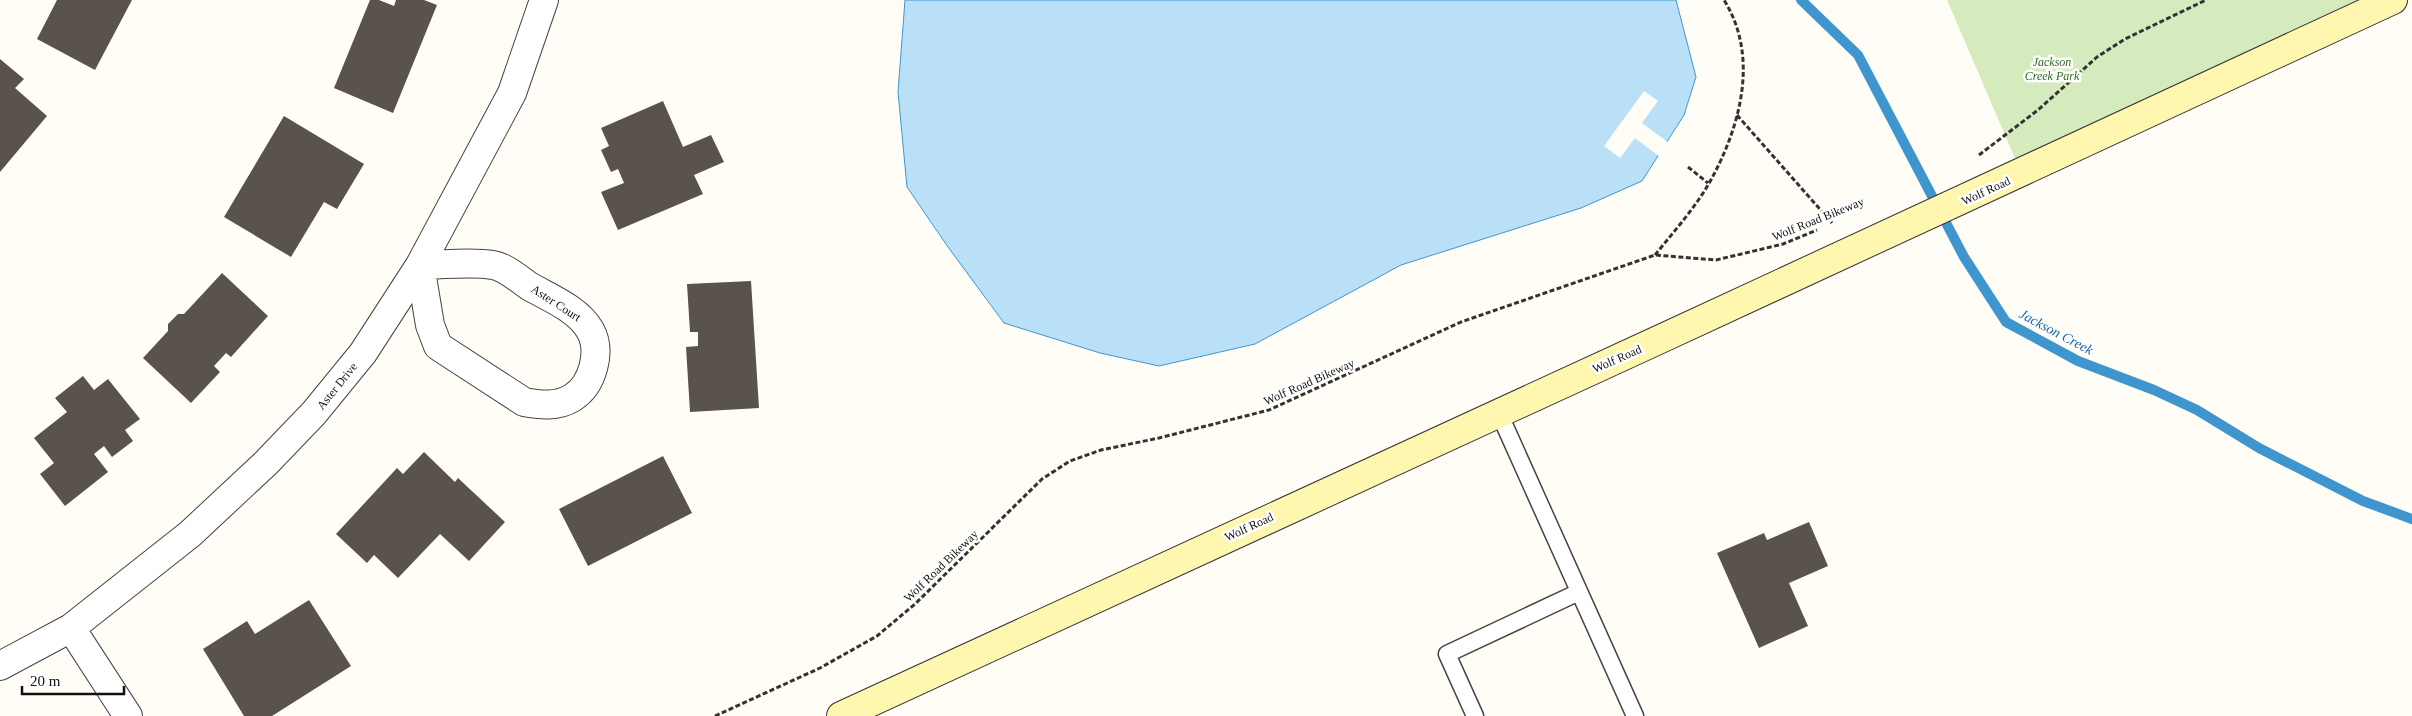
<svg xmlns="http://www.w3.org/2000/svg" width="2412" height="716" font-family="Georgia,serif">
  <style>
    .green { fill: #d5ebbd }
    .water { fill: #b9e0f7; stroke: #3f96cf }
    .pier { fill: #fffdf5 }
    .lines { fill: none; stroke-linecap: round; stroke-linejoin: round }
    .stream { stroke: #3f96cf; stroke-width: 10 }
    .building { fill: #5a524d }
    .service-casing { stroke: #444; stroke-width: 19 }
    .minor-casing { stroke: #444; stroke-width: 30 }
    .secondary-casing { stroke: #333; stroke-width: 30 }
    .path { stroke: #333; stroke-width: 3; stroke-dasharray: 5 2.5; stroke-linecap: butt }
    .service { stroke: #fff; stroke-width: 16 }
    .minor { stroke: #fff; stroke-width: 28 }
    .secondary { stroke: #fff6b0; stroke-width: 28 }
    .labels { text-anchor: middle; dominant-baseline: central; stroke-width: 5; stroke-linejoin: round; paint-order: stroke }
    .park-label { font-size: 12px; font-style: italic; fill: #2f6b1f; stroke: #fff }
    .street-label { font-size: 12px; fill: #111; stroke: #fff }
    .water-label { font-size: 14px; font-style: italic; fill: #1768a6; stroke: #fff }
  </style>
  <rect width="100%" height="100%" fill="#fffdf5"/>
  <path class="green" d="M1947,0H2358L2017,163Z"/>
  <path class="water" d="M905,0H1676L1696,77L1684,115L1642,181L1581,208L1401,265L1255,344L1159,366L1100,353L1004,323L948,247L907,187L898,92Z"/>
  <path class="pier" d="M1644,91L1658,101L1642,123L1669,143L1660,157L1635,138L1620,158L1604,146Z"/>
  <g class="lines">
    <path class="stream" d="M1801,0L1858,55L1964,257L2006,322L2078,361L2154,390L2197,410L2259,448L2363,501L2412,519"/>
  </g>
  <path class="building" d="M57,0H132L95,70L37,39Z
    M370,0H379L394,6L396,0H424L437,5L393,113L334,88Z
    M0,59L24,79L15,88L47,116L0,172Z
    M663,101L683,147L711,135L724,162L694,175L703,194L618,230L601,192L624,183L618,169L611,172L601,150L609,146L601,128Z
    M284,116L364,164L337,209L324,202L291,257L224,217Z
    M222,273L268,316L231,357L226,353L214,366L220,372L191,403L143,358L168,331V324L178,314H184Z
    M751,281L759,408L690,412L686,347L698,346V332H690L687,284Z
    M83,376L94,390L108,379L140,419L125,430L133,441L112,457L104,446L94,454L108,472L65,506L40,474L54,463L34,438L67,412L55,398Z
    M424,452L455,482L458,478L505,522L469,561L440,534L398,578L374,555L367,563L336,534L397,468L403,474Z
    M663,456L692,513L588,566L559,509Z
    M1809,522L1828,566L1789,583L1808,626L1759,648L1717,553L1764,533L1767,540Z
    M309,600L351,666L272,716H244L203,649L247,621L255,634Z"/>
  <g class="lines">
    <g class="service-casing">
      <path id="service" d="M1499,413L1635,716
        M1475,716L1447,654L1579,592"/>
    </g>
    <g class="minor-casing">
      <path id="minor" d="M420,265C444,265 470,261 493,265C505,267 519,279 529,286C550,298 578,309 590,330C602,351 593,385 572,398C557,407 540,405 524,402L438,346L430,325Z
        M71,628L128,716
        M0,666L71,628L190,534L266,463L314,413L363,353L420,265L512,93L544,0"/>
    </g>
    <g class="secondary-casing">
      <path id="secondary" d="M841,716C1358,476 1877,242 2393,0"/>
    </g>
    <path class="path" d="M1737,115L1832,223
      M1979,155L2038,110L2097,57L2125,39L2206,0
      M1688,167L1708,183
      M1655,255C1675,230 1697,206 1712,178C1741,124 1759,56 1724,0
      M715,716L820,668L877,636L915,604L1042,479L1070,461L1101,450L1159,438L1269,410L1461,322L1655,255L1716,260L1783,244L1817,230"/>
    <use href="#service" class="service"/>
    <use href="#minor" class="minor"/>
    <use href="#secondary" class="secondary"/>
  </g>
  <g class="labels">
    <g class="park-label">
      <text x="2052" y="62">Jackson<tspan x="2052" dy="14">Creek Park</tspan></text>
    </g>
    <g class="street-label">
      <text transform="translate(1986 191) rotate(-25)">Wolf Road</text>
      <text transform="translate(1818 219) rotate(-22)">Wolf Road Bikeway</text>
      <text transform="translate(556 303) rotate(33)">Aster Court</text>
      <text transform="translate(1617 359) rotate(-24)">Wolf Road</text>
      <text transform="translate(1309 382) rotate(-24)">Wolf Road Bikeway</text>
      <text transform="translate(337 386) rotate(-51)">Aster Drive</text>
      <text transform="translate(1249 527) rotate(-25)">Wolf Road</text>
      <text transform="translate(941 566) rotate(-44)">Wolf Road Bikeway</text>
    </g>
    <g class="water-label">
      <text transform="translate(2056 332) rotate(28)">Jackson Creek</text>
    </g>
  </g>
  <path d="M22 686v8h102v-8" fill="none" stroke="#111111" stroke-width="2.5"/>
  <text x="30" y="686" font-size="15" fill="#111111" stroke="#ffffff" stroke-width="4" paint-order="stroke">20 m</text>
</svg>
